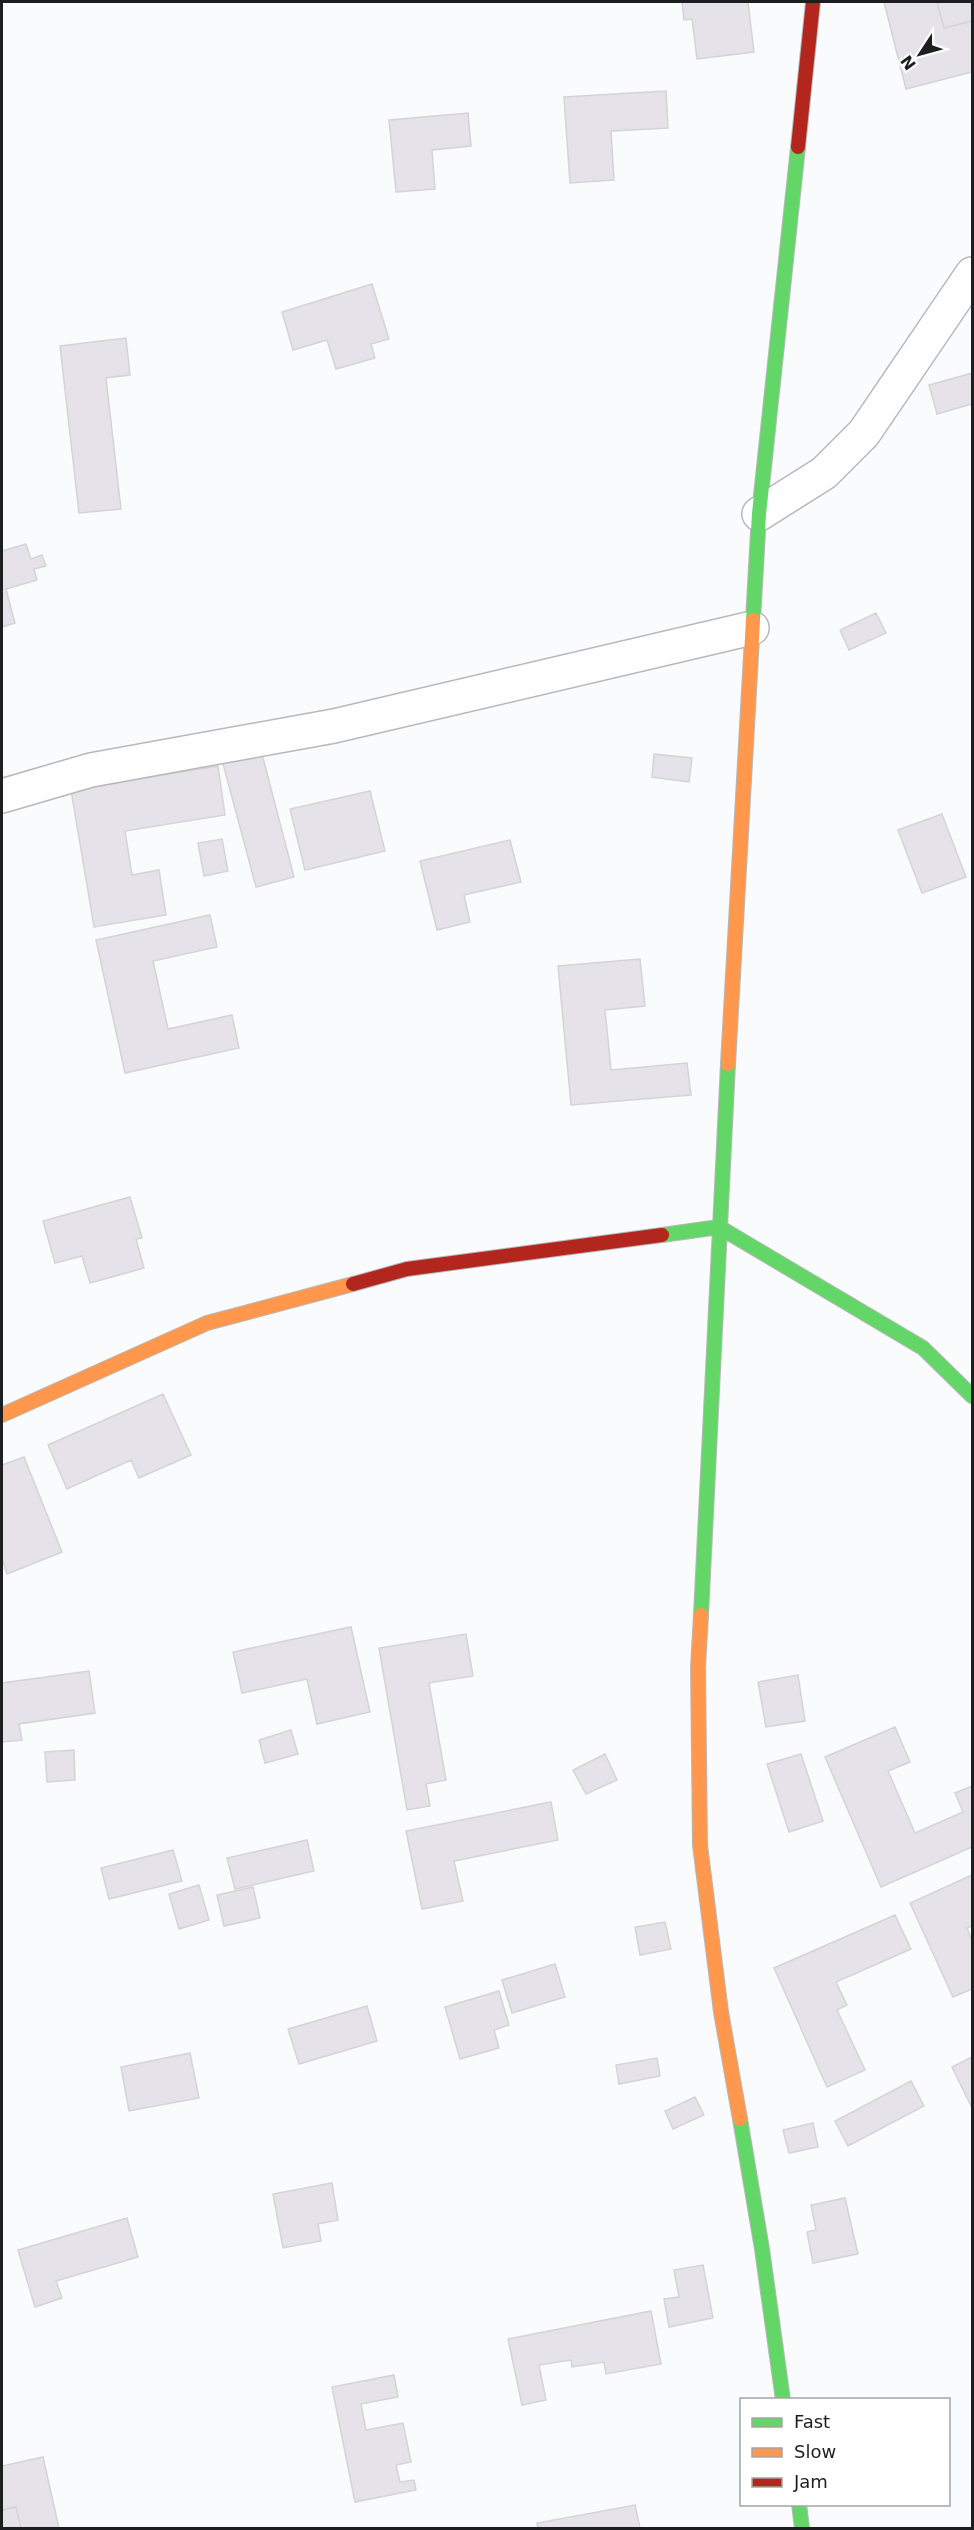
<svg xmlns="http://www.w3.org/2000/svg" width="974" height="2530" font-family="'DejaVu Sans',sans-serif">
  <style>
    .building { fill: #e5e2e9; stroke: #d4d4d6; stroke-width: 1.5 }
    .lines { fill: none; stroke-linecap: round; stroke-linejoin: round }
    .street-casing { stroke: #b7b8ba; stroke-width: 36 }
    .fast-casing { stroke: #b7b8ba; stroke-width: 16 }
    .slow-casing { stroke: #b7b8ba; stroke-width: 16 }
    .jam-casing { stroke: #b7b8ba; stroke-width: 16 }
    .street { stroke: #fefeff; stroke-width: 33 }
    .fast { stroke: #63d668; stroke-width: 14 }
    .slow { stroke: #ff974d; stroke-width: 14 }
    .jam { stroke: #b3261e; stroke-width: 14 }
  </style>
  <rect width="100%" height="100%" fill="#f9fbfd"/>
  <path class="building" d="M682,2H748L754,52L697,59L692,19L684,20Z
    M884,2H937L944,28L972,21V72L906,89Z
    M937,2H972V21L944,28Z
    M666,91L668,128L611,131L614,180L570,183L564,97Z
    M468,113L471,146L432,150L435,189L396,192L389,120Z
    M372,284L389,339L371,344L375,358L336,369L327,340L293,350L282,312Z
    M126,338L130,375L106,378L121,509L79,513L60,346Z
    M972,373V404L937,414L929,385Z
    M26,544L31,559L42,555L46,566L34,569L37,580L6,589L15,623L2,627V551Z
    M876,613L886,633L849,650L840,630Z
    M261,750L294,877L256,887L222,760Z
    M654,754L692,758L689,782L652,777Z
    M218,766L225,815L125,831L132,875L159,870L166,915L94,927L71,790Z
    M370,791L385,851L305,870L290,809Z
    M942,814L966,877L922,893L898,830Z
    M222,839L228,871L204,876L198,843Z
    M510,840L521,882L464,895L470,922L437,930L420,861Z
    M210,915L217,947L153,961L168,1029L232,1015L239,1048L125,1073L96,940Z
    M640,959L645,1006L605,1010L611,1070L687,1063L691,1095L571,1105L558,966Z
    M130,1197L142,1238L136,1239L144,1268L90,1283L82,1256L55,1263L43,1221Z
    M163,1394L191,1455L139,1478L131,1460L67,1489L48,1445Z
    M24,1457L62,1552L7,1574L2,1559V1465Z
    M351,1627L370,1712L317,1724L307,1679L242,1693L233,1652Z
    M466,1634L473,1676L429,1683L446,1780L426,1784L430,1806L407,1810L379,1648Z
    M89,1671L95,1713L19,1724L22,1740L2,1742V1683Z
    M798,1675L805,1721L766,1727L758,1682Z
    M895,1727L910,1762L888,1771L915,1833L963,1812L955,1793L972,1786V1847L881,1887L825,1757Z
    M291,1730L298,1754L265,1763L259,1740Z
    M74,1750L75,1780L47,1782L45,1752Z
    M605,1754L617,1780L586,1794L573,1770Z
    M801,1754L823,1821L789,1832L767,1764Z
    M551,1802L558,1840L454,1861L463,1901L422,1909L406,1831Z
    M307,1840L314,1871L235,1889L227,1858Z
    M173,1850L182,1881L109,1899L101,1868Z
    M972,1875V1926L967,1928L972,1941V1989L953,1997L910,1903Z
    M199,1885L209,1920L179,1929L169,1894Z
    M253,1887L260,1918L224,1926L217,1895Z
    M895,1915L911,1949L836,1982L847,2005L837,2010L865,2070L827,2087L774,1968Z
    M665,1922L671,1949L640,1955L635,1927Z
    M555,1964L565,1997L512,2013L502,1980Z
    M499,1991L509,2025L494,2030L499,2048L460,2059L445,2007Z
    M367,2006L377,2041L299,2064L288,2029Z
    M190,2053L199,2098L129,2111L121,2067Z
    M972,2057V2108L952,2067Z
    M657,2058L660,2076L619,2084L616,2065Z
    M911,2081L924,2106L848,2146L835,2121Z
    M695,2097L704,2115L673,2129L665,2111Z
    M813,2123L818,2147L789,2153L783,2130Z
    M332,2183L338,2220L318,2224L321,2241L283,2248L273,2194Z
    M845,2198L858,2254L813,2263L807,2232L816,2230L811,2205Z
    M127,2218L138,2257L56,2281L62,2298L35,2307L18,2250Z
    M703,2265L713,2318L669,2327L664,2299L679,2297L674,2270Z
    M651,2311L661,2364L606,2374L604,2362L572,2367L571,2360L539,2365L546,2400L522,2405L508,2339Z
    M394,2375L398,2397L361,2404L366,2430L403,2423L411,2462L396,2465L400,2482L414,2480L416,2490L355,2502L332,2387Z
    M43,2457L59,2528H21L16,2507L2,2510V2466Z
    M635,2505L640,2528H538L537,2523Z
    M16,2507L21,2528H2V2510Z"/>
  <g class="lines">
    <g class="street-casing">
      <path id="street" d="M759,514L824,473L864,433L972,274
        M2,796L91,770L334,726L752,628"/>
    </g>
    <g class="fast-casing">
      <path id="fast" d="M753,620L759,514L798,147
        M662,1235L719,1227L923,1348L972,1396
        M701,1615L728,1064
        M740,2119L762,2249L783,2400
        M799,2504L802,2528"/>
    </g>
    <g class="slow-casing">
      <path id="slow" d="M728,1064L753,620
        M2,1415L207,1323L353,1284
        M701,1615L698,1667L700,1845L721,2012L740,2119"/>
    </g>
    <g class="jam-casing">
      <path id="jam" d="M798,147L813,2
        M353,1284L407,1269L662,1235"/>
    </g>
    <use href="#street" class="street"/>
    <use href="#fast" class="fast"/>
    <use href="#slow" class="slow"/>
    <use href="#jam" class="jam"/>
  </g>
  <rect width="974" height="2530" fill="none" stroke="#1c1e20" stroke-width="6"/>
  <rect x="740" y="2398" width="210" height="108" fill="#ffffff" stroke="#a4a5a6" stroke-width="1.5"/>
  <rect x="752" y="2418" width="30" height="9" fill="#63d668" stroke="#a4a5a6" stroke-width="1.5"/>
  <text x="794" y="2428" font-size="18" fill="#1c1e20">Fast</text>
  <rect x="752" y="2448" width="30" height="9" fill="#ff974d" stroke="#a4a5a6" stroke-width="1.5"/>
  <text x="794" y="2458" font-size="18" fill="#1c1e20">Slow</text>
  <rect x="752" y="2478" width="30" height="9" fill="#b3261e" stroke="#a4a5a6" stroke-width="1.5"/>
  <text x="794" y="2488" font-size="18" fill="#1c1e20">Jam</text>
  <g transform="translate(920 54) rotate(234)" stroke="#ffffff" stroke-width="4.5" paint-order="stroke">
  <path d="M0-4.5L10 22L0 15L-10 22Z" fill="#1c1e20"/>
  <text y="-9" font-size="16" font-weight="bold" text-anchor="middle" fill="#1c1e20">N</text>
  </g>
</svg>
